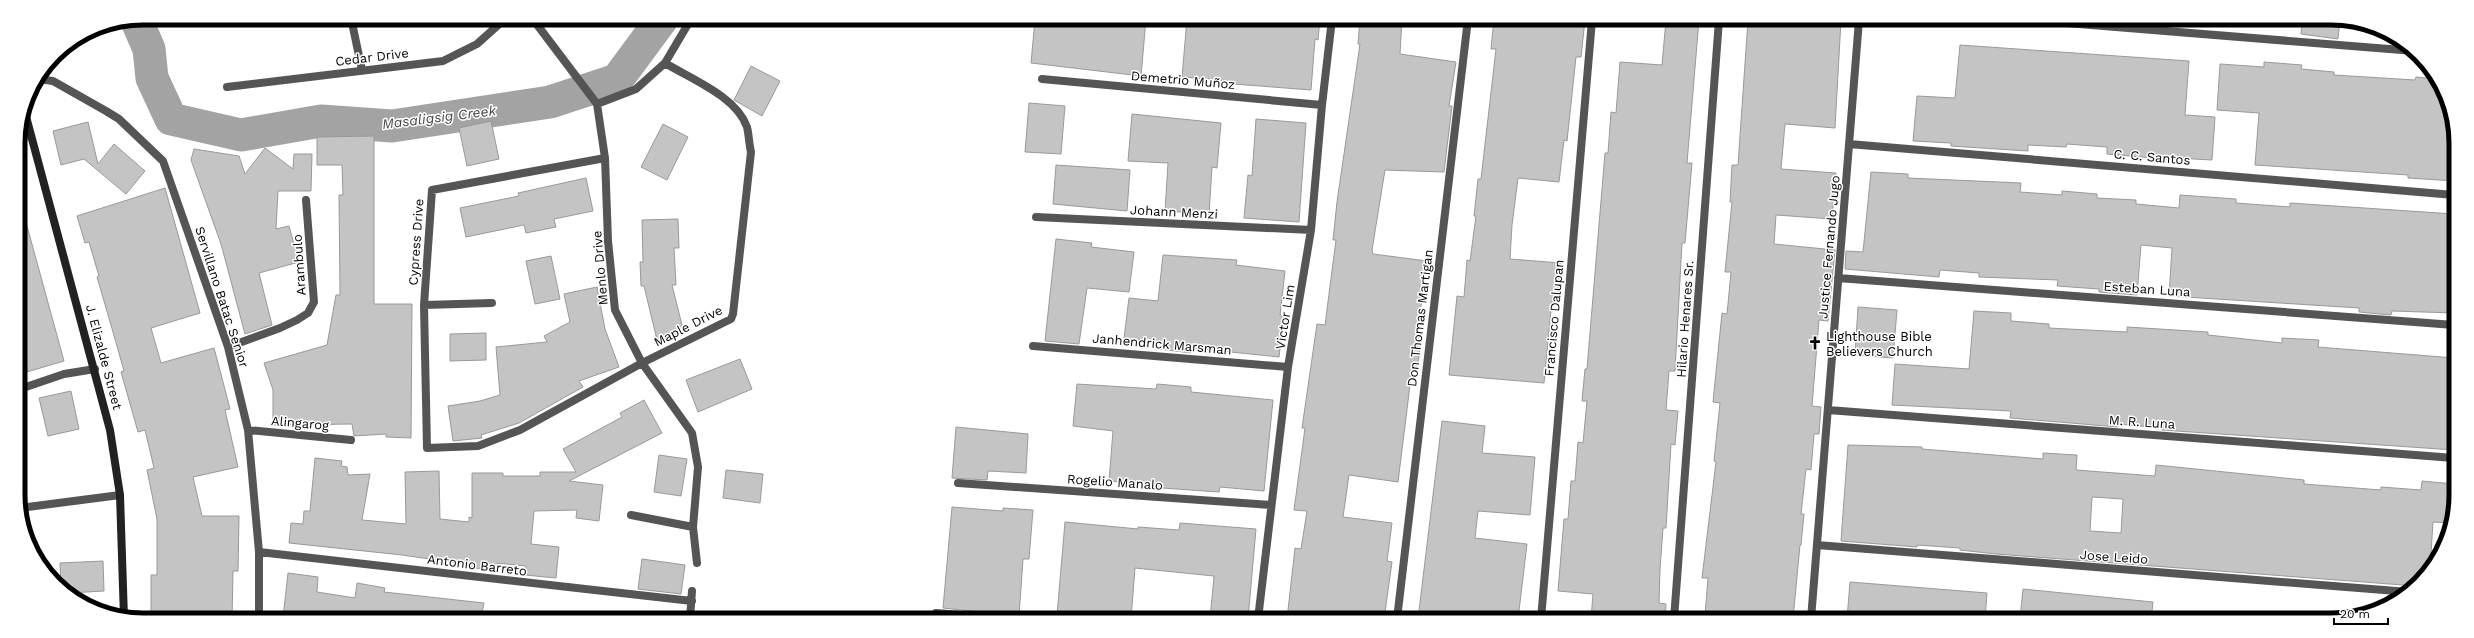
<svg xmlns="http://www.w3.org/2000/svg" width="2474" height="638" font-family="'Work Sans',sans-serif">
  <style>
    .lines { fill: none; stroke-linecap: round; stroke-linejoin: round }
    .river { stroke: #a3a3a3; stroke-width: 33 }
    .building { fill: #c4c4c4; stroke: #999; fill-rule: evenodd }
    .lane { stroke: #555; stroke-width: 8 }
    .street { stroke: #555; stroke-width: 8 }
    .secondary { stroke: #222; stroke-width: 8 }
    .labels { text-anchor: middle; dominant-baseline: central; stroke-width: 3; stroke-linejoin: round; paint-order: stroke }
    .street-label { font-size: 13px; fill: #000; stroke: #fff }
    .poi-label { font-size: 13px; fill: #000; stroke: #fff; text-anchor: start }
    .water-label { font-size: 14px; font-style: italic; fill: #444; stroke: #fff }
    .rim { fill: none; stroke: #000; stroke-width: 5 }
  </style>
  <rect width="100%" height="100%" fill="#fff"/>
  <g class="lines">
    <path class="river" d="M136,19L149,49L152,78L171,119L241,135L321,121L392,126L550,102L617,80L662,19"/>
  </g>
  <path class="building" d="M1073,19H1146L1141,76L1031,63L1035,20L1072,23Z
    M1187,19H1320L1318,40L1315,39L1311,90L1221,83V80L1182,77Z
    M1360,19H1402L1400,54L1456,62L1449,106H1452L1444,172L1385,170L1372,250L1373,254L1427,261L1417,335H1422L1417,369H1412L1398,482L1349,475L1343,517L1392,523L1387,561L1392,562L1384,619H1287L1295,548L1301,549L1307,511L1294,510L1305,428H1302L1317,324L1325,325L1336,240H1333L1337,202L1360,44H1358Z
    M1494,19L1585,20L1581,57H1576L1567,141L1564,140L1559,182L1518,178L1512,225L1510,259L1561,263L1558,302L1552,301L1544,383L1449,375L1457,296L1464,297L1467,260L1470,261L1476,216H1474L1478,179H1481L1496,49H1491Z
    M1666,20H1699L1687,163H1692L1685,243H1682L1675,371H1669L1666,410L1678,411L1675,445L1671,444L1666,528H1663L1660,569L1659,603L1666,604L1665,619H1591L1593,594L1558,591L1564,519H1568L1571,481H1575L1578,442L1583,443L1587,401H1582L1585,369H1587L1605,153H1608L1611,112L1616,113L1620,62L1662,65Z
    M1748,20H1841L1835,128L1785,124L1781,169L1836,173L1832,219L1776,215L1774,244L1835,250L1828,321L1819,320L1812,406L1821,407L1819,434H1814L1811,470L1806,469L1801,514H1804L1801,545H1800L1793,619L1705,615L1708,578H1702L1716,462L1714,461L1720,403L1713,402L1722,313L1727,314L1731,272H1725L1732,202H1730L1732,165H1738Z
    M2302,20H2340L2338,39L2301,34Z
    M1960,45L2189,61L2185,115L2215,117L2212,160L2177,158V160L2107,154V147L2067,144L2066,147L2028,145V151L1951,146V143L1913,141L1917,96L1955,98Z
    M2264,62L2302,65L2301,69L2334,72V75L2415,80L2416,77L2437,79L2443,87L2454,119V181L2408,178V175L2255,165L2259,113L2217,110L2220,64L2264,67Z
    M751,66L780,81L762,116L734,100Z
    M1029,103L1065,106L1061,154L1025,152Z
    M1132,114L1221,123L1217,168L1212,167L1209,214L1165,211L1168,163L1128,161Z
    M1256,119L1306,123L1299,222L1244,218L1248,175L1252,176Z
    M491,121L499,159L467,166L459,128Z
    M88,122L98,164L114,144L145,171L126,194L84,159L61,165L53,131Z
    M663,124L688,137L667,180L641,167Z
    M374,136V304H412L411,438L386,437V434L354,436L352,424L273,425V390L264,363L327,345L336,295H340L339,195H343L342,165H317V137Z
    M265,148L293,169L294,154H312L311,191H278L276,229L289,226L299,262L259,273L272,325L245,334L221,244L191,160L194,149L239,156L245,174Z
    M1056,165L1130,170L1127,211L1053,204Z
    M1871,172L1908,174V178L2021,183L2020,192L2062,195V191L2097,194V198L2136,200V204L2179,208L2180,195L2236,199V203L2290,207V203L2454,214V313L2392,311L2391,315L2359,312V308L2169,296L2172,248L2141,245L2137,295L2099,292V289L2057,286L2058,280L1979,277V273L1940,270L1939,277L1845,269L1846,251L1863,252Z
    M586,178L593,211L554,219L556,227L526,233L524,225L466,237L460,208L519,196L518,193Z
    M165,188L200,313L151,328L161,363L214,348L222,378L230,409L225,410L238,467L193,477L202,516H239L238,571H233L232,618H151V575H157V519L147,470L154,468L145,430L138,432L121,372L124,371L115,339L97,277L99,276L89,242L85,243L77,216Z
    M24,215L64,361L20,374L19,216Z
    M678,219L679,248H674L676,285H672L684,333L657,340L644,286H641L640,262H643L642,220Z
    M1056,239L1092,243L1091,247L1134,252L1129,292L1087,288L1079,344L1045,341Z
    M1163,255L1237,260L1236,265L1285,271L1280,316H1284L1279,357L1192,348L1191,353L1160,349L1161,342L1124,338L1129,298L1158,301Z
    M551,256L560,299L535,304L526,261Z
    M597,287L605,329L619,367L579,381L583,387L519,423L481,435L482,438L453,441L448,406L480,401L500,395L496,347L547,342L544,336L570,322L564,294Z
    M1858,307L1897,310L1893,358L1855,355Z
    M1974,311L2011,313V321L2049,324V328L2127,332V327L2208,332V335L2282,343V338L2319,340L2318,347L2454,358V450L2162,430V428L2118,424V427L2047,421L2010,418L2011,411L1892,405L1895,364L1969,369Z
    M486,333V360L450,361V334Z
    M740,359L752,389L698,412L686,380Z
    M1077,384L1156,389L1157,384L1191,387V392L1273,400L1264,491L1220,487L1219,492L1148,487L1149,484L1109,481L1113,431L1073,426Z
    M71,391L79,429L48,436L39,398Z
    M644,400L662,433L569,481L603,485L599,521L576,518L577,510L534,511L531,544L559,547L556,578L525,575L526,566L497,563L496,570L464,567V564L402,555L289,543L291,523L303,524L304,511H310L315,458L342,461L341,466L347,467L348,475L370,474L362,520L406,524L405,472L439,471L440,519L469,522V517L472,518V473H503V476H540V472H576L563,449L622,417L620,413Z
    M1442,421L1485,426L1482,453L1535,457L1530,515L1478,511L1475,538L1527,544L1518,619H1418Z
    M956,427L1028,434L1026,473L988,471L987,480L952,478Z
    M1848,445L1922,447V449L2043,459V453L2077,455L2076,470L2155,476L2156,465L2304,480V484L2381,490V487L2421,490L2422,481L2454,484V520L2452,523L2433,522L2430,569L2416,586L1996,554L1960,550V548L1917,545V547L1841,541ZM2092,497L2123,499L2121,533L2090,531Z
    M659,455L687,459L681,496L654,492Z
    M726,470L763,474L760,503L723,498Z
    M952,507L1003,511V508L1033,510L1029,559H1023L1019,616L943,608Z
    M1065,522L1138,529V527L1179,530L1180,523L1256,529L1248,619H1210L1214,576L1135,568L1131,619L1057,615Z
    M642,559L685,565L681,594L638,589Z
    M103,561L104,591L68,593L61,588L60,563Z
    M288,573L318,577L317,592L355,598L357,583L385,588L384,592L484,603L481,618H283Z
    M1850,582L1987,593L1985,619H1847Z
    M2023,589L2153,602L2151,620L2020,619Z"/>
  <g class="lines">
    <path class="lane" d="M351,18L362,70
      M20,508L120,495"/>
    <path class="street" d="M532,18L597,104L605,158L608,241L615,310L642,363L692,433L698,467L693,527L697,563
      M2028,20L2414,51
      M38,79L53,81L106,111L119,119L163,161L228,347L248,430L259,552V618
      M1042,79L1322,105
      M227,87L443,61L477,44L506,18
      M597,104L636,89L665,63L691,19
      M1849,144L2454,195
      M605,158L432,190L424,305L427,448L478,446L520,430L642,363L731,319L733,314L751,152C749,144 749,135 747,127C736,96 691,79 665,63
      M1036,217L1311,230
      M1838,278L2454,325
      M424,305L492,303
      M1033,346L1288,367
      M228,347L280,328L297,320L308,313L314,302L306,200
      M20,389L64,374L95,369
      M1828,410L2454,458
      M248,430L351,440
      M958,483L1271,505
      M631,515L693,527
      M1817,545L2409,592
      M259,552L692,601
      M936,613L999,618
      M690,618L692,591
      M1258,619L1288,367L1311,230L1322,105L1332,19
      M1397,619L1468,19
      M1541,619L1592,20
      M1674,619L1719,20
      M1811,619L1859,20"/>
    <path class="secondary" d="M24,109L110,430L120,495L124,618"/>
  </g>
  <defs>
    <g id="church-bare" transform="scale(1.08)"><path d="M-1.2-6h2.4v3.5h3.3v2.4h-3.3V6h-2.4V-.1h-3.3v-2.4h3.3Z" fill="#000" stroke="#fff" stroke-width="2.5" paint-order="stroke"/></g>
  </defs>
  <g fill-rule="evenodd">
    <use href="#church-bare" x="1815" y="343"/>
  </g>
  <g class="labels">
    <g class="street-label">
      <text transform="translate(372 57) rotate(-7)">Cedar Drive</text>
      <text transform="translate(1183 80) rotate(5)">Demetrio Muñoz</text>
      <text transform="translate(2152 157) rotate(5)">C. C. Santos</text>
      <text transform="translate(1174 212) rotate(3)">Johann Menzi</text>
      <text transform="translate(416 242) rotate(-86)">Cypress Drive</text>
      <text transform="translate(1829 247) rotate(-85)">Justice Fernando Jugo</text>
      <text transform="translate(299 265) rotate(-94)">Arambulo</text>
      <text transform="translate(600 268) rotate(-95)">Menlo Drive</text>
      <text transform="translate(2147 289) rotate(4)">Esteban Luna</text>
      <text transform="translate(222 297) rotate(72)">Servillano Batac Senior</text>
      <text transform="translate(1285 317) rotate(-81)">Victor Lim</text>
      <text transform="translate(1420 318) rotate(-83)">Don Thomas Martigan</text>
      <text transform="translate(1554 318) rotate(-85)">Francisco Dalupan</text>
      <text transform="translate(1685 319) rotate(-86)">Hilario Henares Sr.</text>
      <text transform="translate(688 326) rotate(-27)">Maple Drive</text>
      <text transform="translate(1162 344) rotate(5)">Janhendrick Marsman</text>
      <text transform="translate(104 357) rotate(75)">J. Elizalde Street</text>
      <text transform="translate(2142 422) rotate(4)">M. R. Luna</text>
      <text transform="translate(300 423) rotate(5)">Alingarog</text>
      <text transform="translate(1115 482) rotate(4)">Rogelio Manalo</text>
      <text transform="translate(2114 557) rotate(4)">Jose Leido</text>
      <text transform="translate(477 565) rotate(7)">Antonio Barreto</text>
    </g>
    <g class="poi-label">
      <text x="1826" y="336">Lighthouse Bible<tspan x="1826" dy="15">Believers Church</tspan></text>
    </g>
    <g class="water-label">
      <text transform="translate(439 117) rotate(-7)">Masaligsig Creek</text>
    </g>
  </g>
  <path d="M0 0H2474V638H0ZM143 25H2331A118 118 0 0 1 2449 143V495A118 118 0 0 1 2331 613H143A118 118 0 0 1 25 495V143A118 118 0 0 1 143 25Z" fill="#fff" fill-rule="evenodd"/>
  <path class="rim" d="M143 25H2331A118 118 0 0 1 2449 143V495A118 118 0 0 1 2331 613H143A118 118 0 0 1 25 495V143A118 118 0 0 1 143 25Z"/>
  <path d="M2334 618v6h54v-6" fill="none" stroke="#000000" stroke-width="2"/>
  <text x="2340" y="618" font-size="12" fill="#000000" stroke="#ffffff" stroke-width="3" paint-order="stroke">20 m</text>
</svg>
